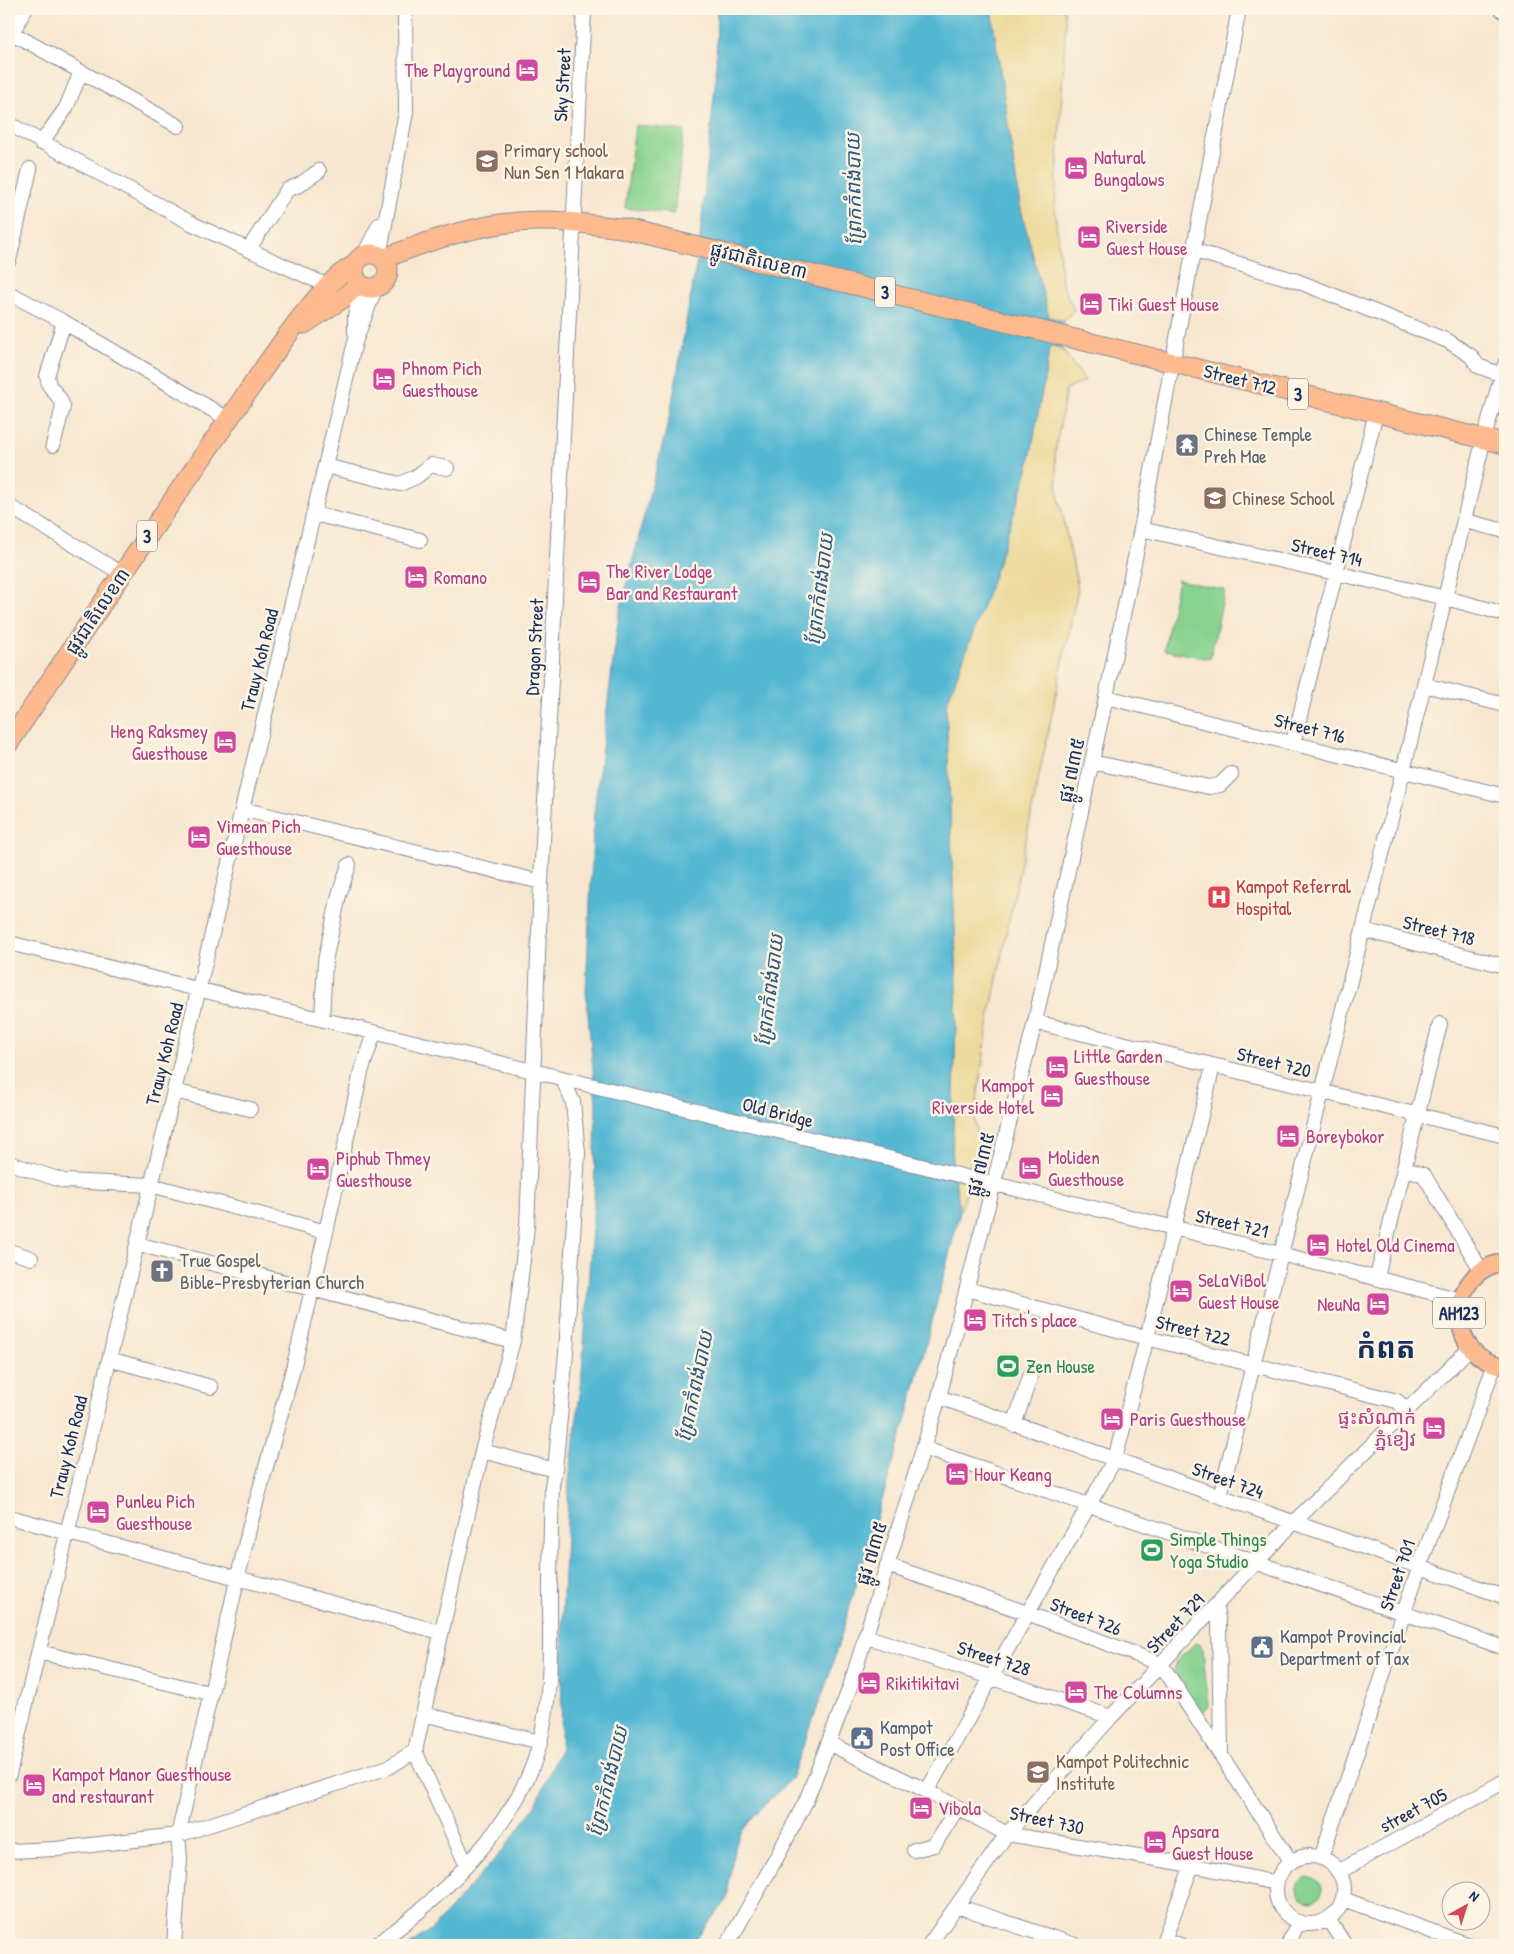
<svg xmlns="http://www.w3.org/2000/svg" width="1514" height="1954" font-family="'Patrick Hand','Noto Sans Khmer',sans-serif">
  <style>
    .green { fill: #87d28f; stroke: #518076 }
    .sand { fill: #eeda9e; stroke: #84847e }
    .water { fill: #55b8d3; stroke: #387498 }
    .lines { fill: none; stroke-linecap: round; stroke-linejoin: round }
    .minor-casing { stroke: #8a8b97; stroke-width: 16 }
    .major-casing { stroke: #8a8b97; stroke-width: 19 }
    .highway-casing { stroke: #8a8b97; stroke-width: 21 }
    .minor { stroke: #fff; stroke-width: 14 }
    .major { stroke: #fcba8e; stroke-width: 16 }
    .highway { stroke: #fcba8e; stroke-width: 19 }
    .labels { text-anchor: middle; dominant-baseline: central; stroke-width: 5; stroke-linejoin: round; paint-order: stroke }
    .shield { fill: #fcf5e5; stroke: #5e6a86; stroke-width: 1 }
    .shield-label { font-size: 18px; font-weight: bold; fill: #1b2f5e }
    .hotel-label { font-size: 19px; fill: #b23c85; stroke: #fcf5e5; text-anchor: start }
    .street-label { font-size: 19px; fill: #1b2f5e; stroke: #fcf5e5 }
    .education-label { font-size: 19px; fill: #785e54; stroke: #fcf5e5; text-anchor: start }
    .worship-label { font-size: 19px; fill: #5b616d; stroke: #fcf5e5; text-anchor: start }
    .health-label { font-size: 19px; fill: #be3a42; stroke: #fcf5e5; text-anchor: start }
    .leisure-label { font-size: 19px; fill: #27864d; stroke: #fcf5e5; text-anchor: start }
    .service-label { font-size: 19px; fill: #4e5e75; stroke: #fcf5e5; text-anchor: start }
    .water-label { font-size: 20px; font-style: italic; fill: #2c5881; stroke: #fcf5e5 }
    .town-label { font-size: 29px; font-weight: bold; fill: #1b2f5e; stroke: #fcf5e5 }
  </style>
  <rect width="100%" height="100%" fill="#fcf5e5"/>
  <filter id="ink" filterUnits="userSpaceOnUse"><feTurbulence type="fractalNoise" baseFrequency=".02" numOctaves="2"/><feDisplacementMap in="SourceGraphic" scale="10" xChannelSelector="R" yChannelSelector="G"/><feConvolveMatrix kernelMatrix="1 2 1 2 8 2 1 2 1" color-interpolation-filters="sRGB"/></filter>
  <filter id="wash" filterUnits="userSpaceOnUse"><feTurbulence type="fractalNoise" baseFrequency=".0096" numOctaves="4" result="noise"/><feDisplacementMap in="SourceGraphic" scale="20" xChannelSelector="R" yChannelSelector="G"/><feGaussianBlur stdDeviation="1.12" result="paint"/><feColorMatrix in="noise" values="0 0 0 0 0 0 0 0 0 0 0 0 0 0 0 0 0 1.4 0 .05"/><feComposite in="paint" operator="in"/></filter>
  <g filter="url(#wash)">
    <rect width="100%" height="100%" fill="#f8e7d0"/>
    <path class="green" d="M635,125L684,131L674,214L625,208Z
      M1178,580L1225,590L1210,659L1164,650Z
      M1195,1643L1199,1644L1203,1649L1208,1706L1203,1712L1196,1708L1174,1672L1177,1660Z
      M1298 1889a12 12 0 1 1 24 0a12 12 0 1 1-24 0Z"/>
    <path class="sand" d="M991,9H1064L1066,23L1055,209L1062,284L1074,310L1064,321L1049,317L1020,206Z
      M1050,346L1062,349L1085,381L1066,389L1055,453L1058,494L1078,588L990,1013L974,1120L980,1152L960,1212L952,1161L957,985L946,705L991,584L1028,470Z"/>
    <path class="water" d="M717,9H991L1020,206L1049,317L1064,321L1062,349L1050,347L1028,470L991,584L946,705L957,985L952,1161L960,1212L908,1414L827,1682L791,1779L753,1817L739,1835L733,1855L727,1899L691,1945H409L432,1929L504,1849L536,1805L561,1747L563,1593L569,1481L581,1386L594,1202L596,1104L586,992L594,812L619,614L670,415L699,248L716,76Z"/>
  </g>
  <g filter="url(#ink)">
    <g class="lines">
      <g class="minor-casing">
        <path id="minor" d="M1501,9L1505,12
          M12,33L178,126
          M9,39L25,9
          M9,124L193,224L328,286
          M41,143L66,108L81,72
          M248,250L287,190L299,185L319,171
          M1192,250L1297,281L1448,341L1471,356L1478,366L1502,375
          M364,255L379,225
          M379,256L406,112L405,9
          M9,260L30,169
          M9,293L64,322L228,419
          M355,332V317L361,285
          M53,445L63,407L60,399L49,385L47,376L64,322
          M325,466L400,484L416,477L431,465L447,468
          M9,506L121,573
          M314,514L420,540
          M1465,521L1505,531
          M1141,529L1446,598L1505,614
          M1424,685L1505,705
          M1106,697L1505,796
          M1293,743L1376,413
          M1092,762L1209,787L1220,785L1231,774
          M242,809L541,882
          M1363,930L1505,966
          M9,943L1281,1254L1461,1300
          M322,1019L325,961L339,895L349,865
          M1035,1022L1505,1136
          M174,1091L250,1109
          M9,1163L64,1181L151,1185L326,1232
          M1404,1168L1424,1175L1481,1270
          M137,1244L513,1341
          M9,1251L31,1258
          M1377,1277L1440,1024
          M967,1289L1147,1338L1397,1401L1408,1411
          M109,1359L211,1387
          M939,1397L1505,1597
          M1014,1425L1031,1374
          M923,1448L1505,1648
          M555,1470L566,1353L578,1153L573,1102L563,1080
          M1220,1496L1403,771L1484,438L1505,364
          M9,1517L440,1632
          M887,1565L1027,1613L1161,1664L1291,1862
          M1216,1608L1219,1624L1221,1752
          M865,1636L1111,1717
          M39,1652L209,1693
          M423,1714L541,1742
          M828,1743L927,1791L1007,1834L1192,1865L1276,1883
          M415,1751L466,1864
          M9,1774L355,342L375,289
          M927,1791L1115,1459L1147,1338L1213,1066
          M914,1850L934,1845L958,1807
          M9,1851L56,1849L178,1835L389,1767L415,1751L482,1451L513,1341L527,1227L541,882L584,9
          M1276 1890a34 34 0 1 1 68 0a34 34 0 1 1-68 0Z
          M1321,1858L1419,1568L1495,1364
          M1338,1872L1505,1781
          M1343,1899L1469,1945
          M957,1906L1075,1945
          M1328,1919L1345,1945
          M1164,1940L1180,1945
          M174,1945L180,1859L178,1835L250,1525L292,1373L326,1232L361,1072L374,1033
          M376,1945C440,1899 521,1822 540,1742C552,1694 550,1644 550,1595C550,1558 551,1522 552,1485L555,1470L482,1451
          M727,1945L778,1855L806,1801L850,1687L939,1397L1035,1022L1106,697L1141,529L1239,9
          M929,1945L1007,1834L1111,1717L1293,1523L1471,1347
          M1162,1945L1192,1865
          M1288,1945L1298,1922"/>
      </g>
      <g class="major-casing">
        <path id="major" d="M1505,1262C1444,1270 1445,1360 1505,1366"/>
      </g>
      <g class="highway-casing">
        <path id="highway" d="M354 271a17 17 0 1 1 34 0a17 17 0 1 1-34 0Z
          M383,259C431,239 492,220 544,221C569,221 595,225 621,228L1505,444
          M304,324L342,299L359,284
          M9,743C88,623 169,505 251,387C271,358 324,278 355,265"/>
      </g>
      <use href="#minor" class="minor"/>
      <use href="#major" class="major"/>
      <use href="#highway" class="highway"/>
    </g>
  </g>
  <defs>
    <g id="hotel-square" transform="scale(1.25)"><rect x="-9" y="-9" width="18" height="18" rx="4" fill="#d1479c" stroke="#fcf5e5"/><path d="M-6-4.5h1.5V1H6V5H4.5V3h-9V5H-6ZM-4 0a1.8 1.8 0 1 1 3.6 0ZM.5 0V-2.5h3Q6-2.5 6 0Z" fill="#fff"/></g>
    <g id="school-square" transform="scale(1.25)"><rect x="-9" y="-9" width="18" height="18" rx="4" fill="#8d6e63" stroke="#fcf5e5"/><path d="M0-5L7-2L0 1L-7-2ZM-4 1L0 2.5L4 1V4Q0 6-4 4Z" fill="#fff"/></g>
    <g id="temple-square" transform="scale(1.25)"><rect x="-9" y="-9" width="18" height="18" rx="4" fill="#6b7280" stroke="#fcf5e5"/><path d="M0-6L5-2H3V0L6.5 2.5H4V6H1.5V3h-3V6H-4V2.5H-6.5L-3 0V-2H-5Z" fill="#fff"/></g>
    <g id="hospital-square" transform="scale(1.25)"><rect x="-9" y="-9" width="18" height="18" rx="4" fill="#e0444e" stroke="#fcf5e5"/><path d="M-5-5h3v3.5h4V-5h3V5h-3V1.5h-4V5h-3Z" fill="#fff"/></g>
    <g id="church-square" transform="scale(1.25)"><rect x="-9" y="-9" width="18" height="18" rx="4" fill="#6b7280" stroke="#fcf5e5"/><path d="M-1.2-6h2.4v3.5h3.3v2.4h-3.3V6h-2.4V-.1h-3.3v-2.4h3.3Z" fill="#fff"/></g>
    <g id="stadium-square" transform="scale(1.25)"><rect x="-9" y="-9" width="18" height="18" rx="4" fill="#2e9e5b" stroke="#fcf5e5"/><path d="M0-5a6.5 5 0 1 0 0 10a6.5 5 0 1 0 0-10ZM-3.5-1.8h7v3.6h-7Z" fill="#fff"/></g>
    <g id="civic-square" transform="scale(1.25)"><rect x="-9" y="-9" width="18" height="18" rx="4" fill="#5c6f8a" stroke="#fcf5e5"/><path d="M-.6-6.5H3V-4.5H.6V-3L4-1V1h2V6H-6V1h2V-1L-.6-3ZM-1.2 2.5V6h2.4V2.5Z" fill="#fff"/></g>
    <g id="university-square" transform="scale(1.25)"><rect x="-9" y="-9" width="18" height="18" rx="4" fill="#8d6e63" stroke="#fcf5e5"/><path d="M0-5L7-2L0 1L-7-2ZM-4 1L0 2.5L4 1V4Q0 6-4 4Z" fill="#fff"/></g>
  </defs>
  <g fill-rule="evenodd">
    <use href="#hotel-square" x="527" y="70"/>
    <use href="#school-square" x="487" y="161"/>
    <use href="#hotel-square" x="1076" y="168"/>
    <use href="#hotel-square" x="1089" y="237"/>
    <use href="#hotel-square" x="1091" y="304"/>
    <use href="#hotel-square" x="384" y="379"/>
    <use href="#temple-square" x="1187" y="445"/>
    <use href="#school-square" x="1215" y="498"/>
    <use href="#hotel-square" x="416" y="577"/>
    <use href="#hotel-square" x="589" y="582"/>
    <use href="#hotel-square" x="225" y="742"/>
    <use href="#hotel-square" x="199" y="837"/>
    <use href="#hospital-square" x="1219" y="897"/>
    <use href="#hotel-square" x="1057" y="1067"/>
    <use href="#hotel-square" x="1052" y="1096"/>
    <use href="#hotel-square" x="1288" y="1136"/>
    <use href="#hotel-square" x="1030" y="1168"/>
    <use href="#hotel-square" x="318" y="1169"/>
    <use href="#hotel-square" x="1318" y="1245"/>
    <use href="#church-square" x="162" y="1271"/>
    <use href="#hotel-square" x="1181" y="1291"/>
    <use href="#hotel-square" x="1378" y="1304"/>
    <use href="#hotel-square" x="975" y="1320"/>
    <use href="#stadium-square" x="1008" y="1366"/>
    <use href="#hotel-square" x="1112" y="1419"/>
    <use href="#hotel-square" x="1434" y="1428"/>
    <use href="#hotel-square" x="957" y="1474"/>
    <use href="#hotel-square" x="98" y="1512"/>
    <use href="#stadium-square" x="1152" y="1550"/>
    <use href="#civic-square" x="1262" y="1647"/>
    <use href="#hotel-square" x="869" y="1683"/>
    <use href="#hotel-square" x="1076" y="1692"/>
    <use href="#civic-square" x="862" y="1738"/>
    <use href="#university-square" x="1038" y="1772"/>
    <use href="#hotel-square" x="34" y="1785"/>
    <use href="#hotel-square" x="921" y="1808"/>
    <use href="#hotel-square" x="1155" y="1842"/>
  </g>
  <g class="labels">
    <g class="shield">
      <rect x="875" y="276.5" width="20" height="31" rx="4"/>
      <rect x="1288" y="378.5" width="20" height="31" rx="4"/>
      <rect x="137" y="520.5" width="20" height="31" rx="4"/>
      <rect x="1433" y="1297.5" width="52" height="31" rx="4"/>
    </g>
    <g class="shield-label">
      <text x="885" y="292">3</text>
      <text x="1298" y="394">3</text>
      <text x="147" y="536">3</text>
      <text x="1459" y="1313">AH123</text>
    </g>
    <g class="hotel-label">
      <text x="510" y="70" text-anchor="end">The Playground</text>
      <text x="1094" y="157">Natural<tspan x="1094" dy="22">Bungalows</tspan></text>
      <text x="1106" y="226">Riverside<tspan x="1106" dy="22">Guest House</tspan></text>
      <text x="1108" y="304">Tiki Guest House</text>
      <text x="402" y="368">Phnom Pich<tspan x="402" dy="22">Guesthouse</tspan></text>
      <text x="606" y="571">The River Lodge<tspan x="606" dy="22">Bar and Restaurant</tspan></text>
      <text x="434" y="577">Romano</text>
      <text x="208" y="731" text-anchor="end">Heng Raksmey<tspan x="208" dy="22">Guesthouse</tspan></text>
      <text x="216" y="826">Vimean Pich<tspan x="216" dy="22">Guesthouse</tspan></text>
      <text x="1074" y="1056">Little Garden<tspan x="1074" dy="22">Guesthouse</tspan></text>
      <text x="1034" y="1085" text-anchor="end">Kampot<tspan x="1034" dy="22">Riverside Hotel</tspan></text>
      <text x="1306" y="1136">Boreybokor</text>
      <text x="1048" y="1157">Moliden<tspan x="1048" dy="22">Guesthouse</tspan></text>
      <text x="336" y="1158">Piphub Thmey<tspan x="336" dy="22">Guesthouse</tspan></text>
      <text x="1336" y="1245">Hotel Old Cinema</text>
      <text x="1198" y="1280">SeLaViBol<tspan x="1198" dy="22">Guest House</tspan></text>
      <text x="1360" y="1304" text-anchor="end">NeuNa</text>
      <text x="992" y="1320">Titch's place</text>
      <text x="1416" y="1417" text-anchor="end">ផ្ទះសំណាក់<tspan x="1416" dy="22">ភ្នំខៀវ</tspan></text>
      <text x="1130" y="1419">Paris Guesthouse</text>
      <text x="974" y="1474">Hour Keang</text>
      <text x="116" y="1501">Punleu Pich<tspan x="116" dy="22">Guesthouse</tspan></text>
      <text x="886" y="1683">Rikitikitavi</text>
      <text x="1094" y="1692">The Columns</text>
      <text x="52" y="1774">Kampot Manor Guesthouse<tspan x="52" dy="22">and restaurant</tspan></text>
      <text x="938" y="1808">Vibola</text>
      <text x="1172" y="1831">Apsara<tspan x="1172" dy="22">Guest House</tspan></text>
    </g>
    <g class="street-label">
      <text transform="translate(562 85) rotate(-87)">Sky Street</text>
      <text transform="translate(759 260) rotate(14)">ផ្លូវជាតិលេខ៣</text>
      <text transform="translate(1240 379) rotate(14)">Street 712</text>
      <text transform="translate(1327 552) rotate(13)">Street 714</text>
      <text transform="translate(97 611) rotate(-56)">ផ្លូវជាតិលេខ៣</text>
      <text transform="translate(534 647) rotate(-87)">Dragon Street</text>
      <text transform="translate(259 660) rotate(-76)">Trauy Koh Road</text>
      <text transform="translate(1310 728) rotate(14)">Street 716</text>
      <text transform="translate(1071 770) rotate(-78)">ផ្លូវ ៧៣៥</text>
      <text transform="translate(1439 930) rotate(14)">Street 718</text>
      <text transform="translate(164 1054) rotate(-76)">Trauy Koh Road</text>
      <text transform="translate(1274 1062) rotate(14)">Street 720</text>
      <text transform="translate(778 1112) rotate(14)">Old Bridge</text>
      <text transform="translate(980 1164) rotate(-76)">ផ្លូវ ៧៣៥</text>
      <text transform="translate(1232 1223) rotate(13)">Street 721</text>
      <text transform="translate(1193 1330) rotate(14)">Street 722</text>
      <text transform="translate(68 1447) rotate(-76)">Trauy Koh Road</text>
      <text transform="translate(1228 1480) rotate(20)">Street 724</text>
      <text transform="translate(871 1553) rotate(-73)">ផ្លូវ ៧៣៥</text>
      <text transform="translate(1397 1575) rotate(-71)">Street 701</text>
      <text transform="translate(1086 1616) rotate(21)">Street 726</text>
      <text transform="translate(1175 1623) rotate(-46)">Street 729</text>
      <text transform="translate(994 1658) rotate(18)">Street 728</text>
      <text transform="translate(1413 1810) rotate(-28)">street 705</text>
      <text transform="translate(1047 1820) rotate(12)">Street 730</text>
    </g>
    <g class="education-label">
      <text x="504" y="150">Primary school<tspan x="504" dy="22">Nun Sen 1 Makara</tspan></text>
      <text x="1232" y="498">Chinese School</text>
      <text x="1056" y="1761">Kampot Politechnic<tspan x="1056" dy="22">Institute</tspan></text>
    </g>
    <g class="worship-label">
      <text x="1204" y="434">Chinese Temple<tspan x="1204" dy="22">Preh Mae</tspan></text>
      <text x="180" y="1260">True Gospel<tspan x="180" dy="22">Bible-Presbyterian Church</tspan></text>
    </g>
    <g class="health-label">
      <text x="1236" y="886">Kampot Referral<tspan x="1236" dy="22">Hospital</tspan></text>
    </g>
    <g class="leisure-label">
      <text x="1026" y="1366">Zen House</text>
      <text x="1170" y="1539">Simple Things<tspan x="1170" dy="22">Yoga Studio</tspan></text>
    </g>
    <g class="service-label">
      <text x="1280" y="1636">Kampot Provincial<tspan x="1280" dy="22">Department of Tax</tspan></text>
      <text x="880" y="1727">Kampot<tspan x="880" dy="22">Post Office</tspan></text>
    </g>
    <g class="water-label">
      <text transform="translate(853 189) rotate(-91)">ព្រែកកំពង់បាយ</text>
      <text transform="translate(819 589) rotate(-83)">ព្រែកកំពង់បាយ</text>
      <text transform="translate(769 990) rotate(-83)">ព្រែកកំពង់បាយ</text>
      <text transform="translate(694 1386) rotate(-78)">ព្រែកកំពង់បាយ</text>
      <text transform="translate(607 1781) rotate(-76)">ព្រែកកំពង់បាយ</text>
    </g>
    <g class="town-label">
      <text x="1386" y="1347">កំពត</text>
    </g>
  </g>
  <rect width="1514" height="1954" fill="none" stroke="#fcf5e5" stroke-width="30"/>
  <g transform="translate(1466 1906) rotate(39)"><circle r="24" fill="#fcf5e5" stroke="#a2a6af"/>
  <path d="M0-4L9 19L0 12L-9 19Z" fill="#d1495b"/>
  <text y="-8" font-size="14" font-weight="bold" text-anchor="middle" fill="#1b2f5e">N</text>
  </g>
</svg>
